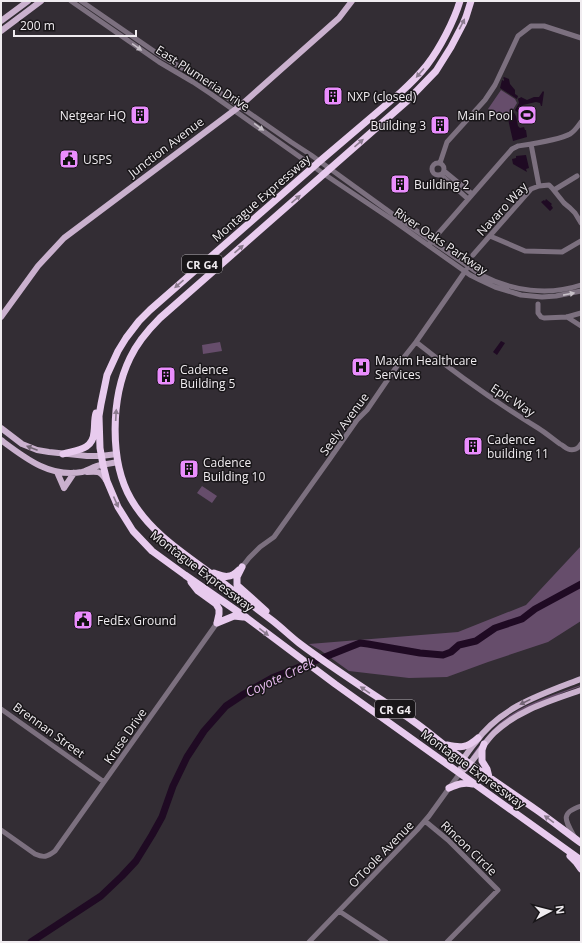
<svg xmlns="http://www.w3.org/2000/svg" width="582" height="943" font-family="'Open Sans',sans-serif">
  <style>
    .green { fill: #664d6b }
    .water { fill: #1f0a23 }
    .lines { fill: none; stroke-linecap: round; stroke-linejoin: round }
    .river { stroke: #1f0a23; stroke-width: 7 }
    .minor { stroke: #7c707f; stroke-width: 5 }
    .major { stroke: #cab1ce; stroke-width: 6 }
    .highway { stroke: #e8cbee; stroke-width: 7 }
    .oneway { fill: #8b7a8e }
    .oneway2 { fill: #c7c1c8 }
    .oneway3 { fill: #726474 }
    .labels { text-anchor: middle; dominant-baseline: central; stroke-width: 3; stroke-linejoin: round; paint-order: stroke }
    .shield { fill: #191619; stroke: #b0acb0; stroke-width: 1 }
    .shield-label { font-size: 11px; font-weight: bold; fill: #f0ecf0 }
    .street-label { font-size: 12px; fill: #f0ecf0; stroke: #191619 }
    .poi-label { font-size: 12px; fill: #f0ecf0; stroke: #191619; text-anchor: start }
    .water-label { font-size: 13px; font-style: italic; fill: #e7baef; stroke: #191619 }
  </style>
  <rect width="100%" height="100%" fill="#332d34"/>
  <path class="green" d="M501,90L515,99L517,103L506,121L488,109Z
    M220,342L222,351L203,354L202,345Z
    M202,486L217,496L212,503L197,493Z
    M581,546V621L548,642L488,662L447,677L409,678L349,671L320,650L309,644L458,632L526,605Z
    M581,685V686L562,693L555,697L522,710L472,757H471C482,741 493,727 509,716C531,701 557,694 581,685Z"/>
  <path class="water" d="M504,77L509,79L510,84L515,90V94L518,96L517,99L500,88L502,80L504,81V79L503,78Z
    M543,91L544,92L542,106H541L540,103L536,102L523,105V106L521,107V109H520V111L517,112L515,110L519,103L518,99L519,98H520L521,97L527,100L534,97H539Z
    M529,110L530,111L534,110L535,114H533V116L532,117V118L530,119V120L524,121L523,118H521V114L524,113V111Z
    M513,112C517,115 517,121 518,126L520,128L524,127L525,130H526L527,137L513,141L508,119Z
    M526,155L529,168L526,169L527,172L513,164L512,159L516,158V156Z
    M546,199L552,204L551,205L553,208L550,211L541,202L544,200L545,201Z
    M501,341L505,343L497,355L493,352Z"/>
  <g class="lines">
    <path class="river" d="M31,942L101,896L122,876L136,861L152,835L162,817L173,786L187,757L204,731L226,706L244,694L272,678L360,643L368,644L420,653L443,655L451,652L459,645L476,641L495,628L522,619L535,609L581,584"/>
    <path class="minor" d="M71,1L159,62L193,82L211,94L324,174L391,219L470,275L480,280L495,287L521,295L542,297L556,296L581,291
      M81,1L161,56L193,74L291,142L311,155L398,218L481,275C512,291 548,296 581,285
      M531,144L539,186
      M432 169a6 6 0 1 1 12 0a6 6 0 1 1-12 0Z
      M440,163L447,142L485,100L495,85L518,36L531,26H544L581,38
      M444,171L472,194
      M441,175L468,199
      M554,190L577,176
      M490,236L525,251L562,252L581,241
      M430,243L512,149L518,146C531,144 559,140 570,134C575,131 578,126 581,122
      M473,255L531,189L539,186L549,185L552,188L564,203L570,208L575,213L581,223
      M538,304V313L541,317L544,318L567,317L581,313
      M567,317L581,326
      M416,342C455,373 495,402 538,428C546,433 553,439 560,444C563,445 565,448 568,449C573,451 578,449 581,444
      M242,567L249,558L260,547L274,537L329,460L357,420L367,410L397,366L416,342L466,270
      M1,709L104,782
      M425,821L448,840L498,890L447,942
      M1,830L35,854C44,858 47,857 55,851L217,623
      M574,836C565,820 560,813 581,806
      M339,911L386,942
      M309,942L417,830L429,816L460,773"/>
    <path class="major" d="M1,21L28,1
      M1,31L41,1
      M1,317L38,266L64,238L240,106L339,18L352,1
      M1,428L22,444L37,450L49,452L87,456H101L117,454
      M1,440C25,458 50,478 82,472C86,471 90,469 94,467C101,464 110,464 118,462
      M57,472L64,488
      M87,472C98,471 100,471 106,480
      M64,488L74,473
      M460,773C461,768 462,763 464,758C467,753 471,748 475,743C500,707 542,694 581,679
      M460,773C464,770 468,766 471,762C479,753 485,742 494,733C518,710 550,701 581,690"/>
    <path class="highway" d="M460,1C454,21 440,48 427,65C419,75 410,84 401,92L320,161L150,310L139,321L126,338L118,351L107,375L101,404L99,416L100,448L103,465L107,481L118,507L133,531L152,551L185,575L247,618L335,684L581,860
      M471,1L466,17L463,24L451,47L436,71L407,101L160,318C148,330 137,343 130,358C111,397 109,461 131,499C149,530 177,549 206,570C219,579 232,590 245,600C255,607 264,614 273,621C282,628 290,636 299,643C336,671 375,695 413,721C429,732 443,745 459,756C485,775 511,792 538,811C552,821 566,832 581,843
      M63,454C77,450 93,450 94,432C95,426 94,419 96,413
      M242,567L237,577V585L266,611
      M214,573C225,577 230,579 239,570
      M191,582L198,591L216,604L219,609V614L217,623
      M217,623L234,616L243,617
      M484,744L482,750V761L487,769L489,777
      M447,745C461,748 467,748 478,738
      M449,788C458,784 464,782 473,784
      M570,856L576,862L581,869"/>
  </g>
  <defs><path id="oneway-solid" d="M-6-.8H1V-3.2L6.5 0L1 3.2V.8H-6Z"/></defs>
  <g class="oneway">
    <use href="#oneway-solid" transform="translate(462 24) rotate(-63)"/>
    <use href="#oneway-solid" transform="translate(420 73) rotate(131)"/>
    <use href="#oneway-solid" transform="translate(359 143) rotate(-41)"/>
    <use href="#oneway-solid" transform="translate(296 199) rotate(-41)"/>
    <use href="#oneway-solid" transform="translate(239 249) rotate(-41)"/>
    <use href="#oneway-solid" transform="translate(179 284) rotate(139)"/>
    <use href="#oneway-solid" transform="translate(116 415) rotate(-87)"/>
    <use href="#oneway-solid" transform="translate(116 502) rotate(66)"/>
    <use href="#oneway-solid" transform="translate(264 632) rotate(38)"/>
    <use href="#oneway-solid" transform="translate(365 690) rotate(-146)"/>
    <use href="#oneway-solid" transform="translate(549 819) rotate(-144)"/>
  </g>
  <g class="oneway2">
    <use href="#oneway-solid" transform="translate(137 47) rotate(35)"/>
    <use href="#oneway-solid" transform="translate(259 127) rotate(36)"/>
    <use href="#oneway-solid" transform="translate(569 294) rotate(-11)"/>
  </g>
  <g class="oneway3">
    <use href="#oneway-solid" transform="translate(32 448) rotate(-159)"/>
    <use href="#oneway-solid" transform="translate(525 702) rotate(154)"/>
  </g>
  <defs>
    <g id="building-square" transform="scale(1)"><rect x="-9" y="-9" width="18" height="18" rx="4" fill="#ea8dfd" stroke="#191619"/><path d="M-4-6H4V6H1V3H-1V6H-4ZM-2.5-4.3h1.7v1.8h-1.7ZM.8-4.3h1.7v1.8H.8ZM-2.5-1h1.7V.8h-1.7ZM.8-1h1.7V.8H.8Z" fill="#111"/></g>
    <g id="stadium-square" transform="scale(1)"><rect x="-9" y="-9" width="18" height="18" rx="4" fill="#ea8dfd" stroke="#191619"/><path d="M0-5a6.5 5 0 1 0 0 10a6.5 5 0 1 0 0-10ZM-3.5-1.8h7v3.6h-7Z" fill="#111"/></g>
    <g id="civic-square" transform="scale(1)"><rect x="-9" y="-9" width="18" height="18" rx="4" fill="#ea8dfd" stroke="#191619"/><path d="M-.6-6.5H3V-4.5H.6V-3L4-1V1h2V6H-6V1h2V-1L-.6-3ZM-1.2 2.5V6h2.4V2.5Z" fill="#111"/></g>
    <g id="hospital-square" transform="scale(1)"><rect x="-9" y="-9" width="18" height="18" rx="4" fill="#ea8dfd" stroke="#191619"/><path d="M-5-5h3v3.5h4V-5h3V5h-3V1.5h-4V5h-3Z" fill="#111"/></g>
  </defs>
  <g fill-rule="evenodd">
    <use href="#building-square" x="333" y="96"/>
    <use href="#building-square" x="140" y="115"/>
    <use href="#stadium-square" x="527" y="115"/>
    <use href="#building-square" x="440" y="125"/>
    <use href="#civic-square" x="69" y="159"/>
    <use href="#building-square" x="400" y="184"/>
    <use href="#hospital-square" x="361" y="367"/>
    <use href="#building-square" x="166" y="376"/>
    <use href="#building-square" x="473" y="446"/>
    <use href="#building-square" x="189" y="469"/>
    <use href="#civic-square" x="83" y="620"/>
  </g>
  <g class="labels">
    <g class="shield">
      <rect x="182" y="255" width="40" height="18" rx="3"/>
      <rect x="375" y="700" width="40" height="18" rx="3"/>
    </g>
    <g class="shield-label">
      <text x="202" y="264">CR G4</text>
      <text x="395" y="709">CR G4</text>
    </g>
    <g class="street-label">
      <text transform="translate(203 78) rotate(33)">East Plumeria Drive</text>
      <text transform="translate(166 147) rotate(-37)">Junction Avenue</text>
      <text transform="translate(261 198) rotate(-41)">Montague Expressway</text>
      <text transform="translate(502 209) rotate(-47)">Navaro Way</text>
      <text transform="translate(441 241) rotate(34)">River Oaks Parkway</text>
      <text transform="translate(513 400) rotate(33)">Epic Way</text>
      <text transform="translate(344 424) rotate(-54)">Seely Avenue</text>
      <text transform="translate(202 571) rotate(37)">Montague Expressway</text>
      <text transform="translate(49 730) rotate(36)">Brennan Street</text>
      <text transform="translate(125 736) rotate(-55)">Kruse Drive</text>
      <text transform="translate(473 769) rotate(36)">Montague Expressway</text>
      <text transform="translate(469 848) rotate(44)">Rincon Circle</text>
      <text transform="translate(381 854) rotate(-46)">O’Toole Avenue</text>
    </g>
    <g class="poi-label">
      <text x="347" y="96">NXP (closed)</text>
      <text x="126" y="115" text-anchor="end">Netgear HQ</text>
      <text x="513" y="115" text-anchor="end">Main Pool</text>
      <text x="426" y="125" text-anchor="end">Building 3</text>
      <text x="83" y="159">USPS</text>
      <text x="414" y="184">Building 2</text>
      <text x="375" y="360">Maxim Healthcare<tspan x="375" dy="14">Services</tspan></text>
      <text x="180" y="369">Cadence<tspan x="180" dy="14">Building 5</tspan></text>
      <text x="487" y="439">Cadence<tspan x="487" dy="14">building 11</tspan></text>
      <text x="203" y="462">Cadence<tspan x="203" dy="14">Building 10</tspan></text>
      <text x="97" y="620">FedEx Ground</text>
    </g>
    <g class="water-label">
      <text transform="translate(280 677) rotate(-25)">Coyote Creek</text>
    </g>
  </g>
  <rect width="582" height="943" fill="none" stroke="#f0ecf0" stroke-width="4"/>
  <g transform="translate(550 911) rotate(83)" stroke="#191619" stroke-width="3" paint-order="stroke">
  <path d="M0-3L7 15L0 10L-7 15Z" fill="#f0ecf0"/>
  <text y="-6" font-size="11" font-weight="bold" text-anchor="middle" fill="#f0ecf0">N</text>
  </g>
  <path d="M14 30v6h122v-6" fill="none" stroke="#f0ecf0" stroke-width="2"/>
  <text x="20" y="30" font-size="12" fill="#f0ecf0" stroke="#191619" stroke-width="3" paint-order="stroke">200 m</text>
</svg>
